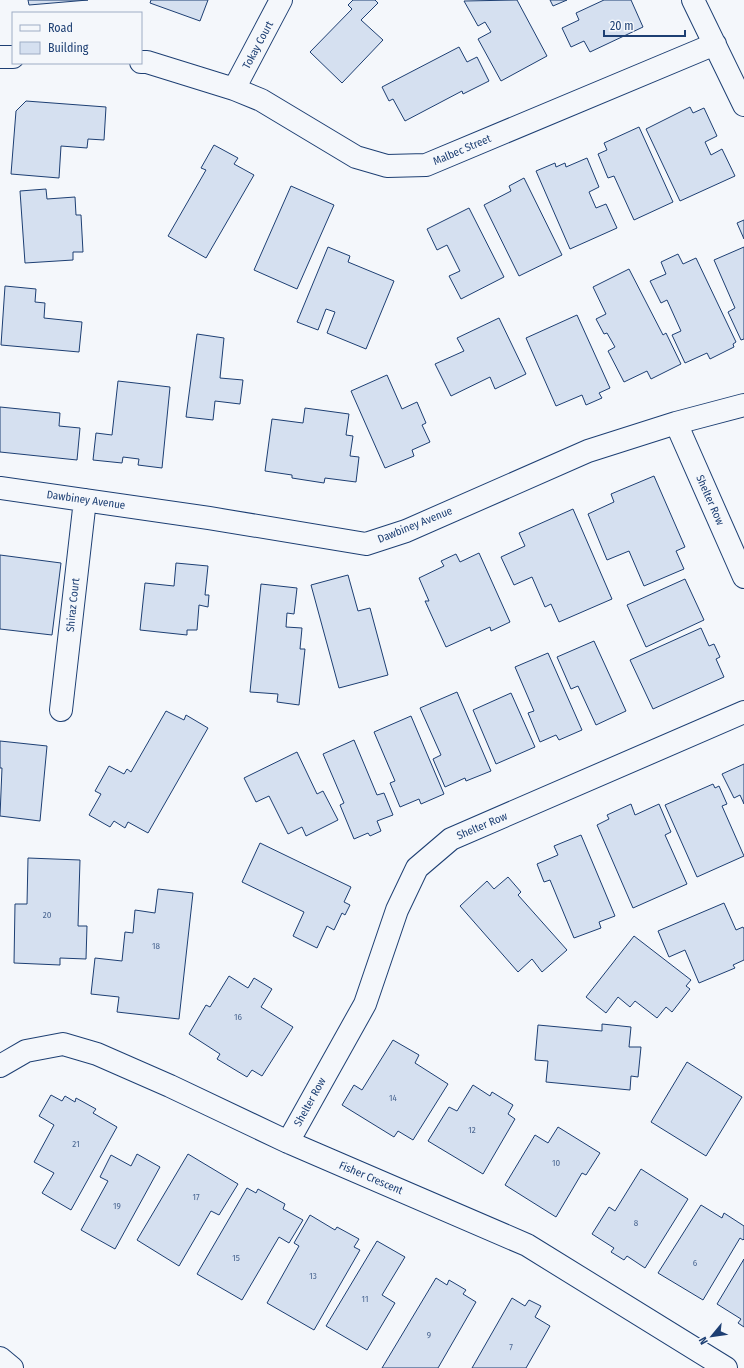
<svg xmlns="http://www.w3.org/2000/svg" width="744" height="1368" font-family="'Fira Sans Condensed',sans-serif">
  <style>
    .building { fill: #d5e0f0; stroke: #1d3f73 }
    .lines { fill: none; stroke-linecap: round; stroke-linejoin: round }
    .minor-casing { stroke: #1d3f73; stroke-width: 24 }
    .minor { stroke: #f4f7fb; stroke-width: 22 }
    .labels { text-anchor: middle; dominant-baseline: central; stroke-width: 3; stroke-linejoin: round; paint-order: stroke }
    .number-label { font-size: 9px; fill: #4b6792 }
    .street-label { font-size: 11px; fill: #1d3f73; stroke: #f4f7fb }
  </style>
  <rect width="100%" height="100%" fill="#f4f7fb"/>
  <path class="building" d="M28,0H88L29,5Z
    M151,0H208L200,21L150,3Z
    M353,0H375L378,3L361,20L383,40L342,83L310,52L352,9L348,5Z
    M517,0L547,56L501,81L478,39L491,32L485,22L478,26L464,1Z
    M550,0H567L553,6Z
    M604,0H631L643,27L590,52L584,41L571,47L562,28L579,20L576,13Z
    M459,47L467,62L477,57L489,81L463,94L462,91L405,121L393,99L389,101L382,87Z
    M26,101L106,107L104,140L88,139L87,148L61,146L59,178L11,174L16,111Z
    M690,107L693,113L704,108L717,136L705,142L711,155L722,149L735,176L680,201L646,129Z
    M639,127L673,202L634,220L614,176L608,178L598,154L607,150L604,143Z
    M214,145L238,158L234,164L254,175L206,258L168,236L206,170L201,168Z
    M587,158L599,187L589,192L596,208L606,204L617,228L570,249L536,171L555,163L556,167L565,163L566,167Z
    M524,178L562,255L519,276L484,205L511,191L509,186Z
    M291,186L334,205L297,289L254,270Z
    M46,189L47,199L75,197L76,215H81L83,252H73V260L25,263L20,191Z
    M469,208L504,277L461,299L449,276L460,271L447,245L437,250L427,229Z
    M744,220V239L737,223Z
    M328,247L350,256L348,262L394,281L366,349L327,333L335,312L326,309L318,330L297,322Z
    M744,247V339L741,340L728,312L735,308L714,260Z
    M678,254L683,264L696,258L736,342L733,344L734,347L710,359L707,353L685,363L672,335L681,331L667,300L661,303L650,281L666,274L661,262Z
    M629,269L663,335L666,333L681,364L651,379L647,371L624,382L608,351L615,347L607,333L604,334L596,319L606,314L593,287Z
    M5,286L36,289L35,302L45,303L44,318L82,322L79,352L1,345Z
    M577,315L610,388L599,393L602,398L586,405L582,395L556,406L526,338Z
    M499,318L526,374L495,389L490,377L451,396L435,364L464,351L457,338Z
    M197,334L224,338L220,378L243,380L240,404L215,401L213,420L186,417Z
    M387,375L402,409L417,402L426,423L422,425L430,442L412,450L414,456L385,468L351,391Z
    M118,381L170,387L162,468L138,465L139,459L123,457L122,463L93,460L96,433L112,435Z
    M0,407L60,413L59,426L80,428L77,460L0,452Z
    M305,408L349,414L346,435L353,436L350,456L359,457L356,482L325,478L324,483L292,478V475L265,471L272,419L303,423Z
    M654,476L685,547L676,551L684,569L644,586L629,551L607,560L588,514L614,502L611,494Z
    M573,509L612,599L559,622L551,604L545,607L532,577L514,585L501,557L525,546L519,533Z
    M479,553L510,622L491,631L490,627L446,647L425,601H429L419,578L444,566L441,561L456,554L460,562Z
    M0,555L61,563L52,635L0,629Z
    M176,563L208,566L205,595H209L208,607L199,605L197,630H187V635L140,630L145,583L174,586Z
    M348,575L358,611L370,608L388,675L339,688L311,585Z
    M685,579L704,620L646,647L627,605Z
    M261,584L297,588L294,614L287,613L286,627L302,628L300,649H305L299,705L277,702L278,694L250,692Z
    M701,628L709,646L714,644L720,657L716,659L724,677L653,709L630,660Z
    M594,641L626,711L596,725L578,686L571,689L557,657Z
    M548,653L582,730L559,740L556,735L540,742L528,713L534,711L515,667Z
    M457,692L491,771L466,781L465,778L445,787L433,759L441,755L420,708Z
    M511,693L535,747L496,764L473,710Z
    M166,711L184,720L186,715L208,728L148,833L128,822L125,828L114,821L110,827L89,815L101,794L95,791L109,766L124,774L127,769L131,772Z
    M411,716L444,794L421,804L419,799L400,807L390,783L395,781L374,732Z
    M354,740L377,795L384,793L393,815L377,821L381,831L370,836L368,833L354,839L340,805L344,803L323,754Z
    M0,741L47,746L40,821L0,816L2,768H0Z
    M297,752L317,794L323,791L338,820L306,836L302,827L288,834L269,796L256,802L244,778Z
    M744,764V804L740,795L734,798L722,774Z
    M713,784L715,788L719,786L727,804L722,806L744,856L697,877L665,805Z
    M631,804L635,815L659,804L671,832L665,835L687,884L633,908L597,825L609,819L607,815Z
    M581,835L615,916L599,922L601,928L574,938L550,880L544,882L537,864L558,855L554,846Z
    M260,843L351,887L344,902L350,905L345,915L342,913L334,930L327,926L317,948L293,936L304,912L242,882Z
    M28,858L80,860L78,926H87L86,959L60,958V965L14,963L15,904H27Z
    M508,877L521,892L518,895L567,950L542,972L532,959L518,972L460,906L487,881L494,889Z
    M158,889L193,893L179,1019L117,1012L119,997L91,994L95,958L122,961L125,932L133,933L135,910L155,913Z
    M724,903L736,930L743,927L744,929V960L733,965L735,968L699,983L685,950L669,957L658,931Z
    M634,936L691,980L686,986L690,989L672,1012L666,1007L657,1018L635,1001L630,1007L618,997L606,1013L586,997Z
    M229,976L248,988L254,978L272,989L261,1007L293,1027L262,1076L252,1070L247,1077L217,1059L220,1054L189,1034L206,1005L210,1007Z
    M602,1024L631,1027L629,1047H641L638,1077L631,1076L630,1090L546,1082L548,1061L535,1060L538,1025L602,1031Z
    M393,1040L419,1055L415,1063L448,1084L413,1140L398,1131L394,1137L342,1105L354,1085L362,1090Z
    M687,1062L742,1097L706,1156L651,1122Z
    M473,1085L490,1096L492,1092L513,1105L508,1114L515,1119L483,1174L428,1141L449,1107L457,1111Z
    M51,1095L62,1101L65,1096L75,1102L76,1098L96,1109L93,1113L117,1127L71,1210L42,1193L54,1173L34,1162L54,1125L39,1116Z
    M558,1127L600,1153L586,1175L582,1173L556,1217L505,1185L535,1135L548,1143Z
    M137,1154L160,1167L115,1249L81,1230L108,1181L100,1177L111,1155L131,1166Z
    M188,1154L238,1184L219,1215L211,1211L179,1266L137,1240Z
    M641,1169L688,1199L645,1268L627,1256L624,1260L611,1252L614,1248L592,1234L609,1207L615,1211Z
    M247,1188L256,1193L258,1189L285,1204L283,1209L303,1220L289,1243L279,1237L242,1300L197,1274Z
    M701,1205L722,1218L724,1213L744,1226V1239L743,1240L740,1238L703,1300L658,1273Z
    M310,1215L335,1230L337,1227L359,1239L354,1247L360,1250L314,1330L267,1303L299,1246L294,1243Z
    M377,1241L405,1257L382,1295L395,1303L367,1350L326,1326Z
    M744,1259V1327L738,1323L741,1319L717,1304Z
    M436,1278L447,1285L449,1280L466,1290L463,1294L476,1302L438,1368H382Z
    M512,1298L525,1306L529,1300L541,1306L535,1317L550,1326L526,1368H472Z"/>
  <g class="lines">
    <g class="minor-casing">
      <path id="minor" d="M693,0L744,105
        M0,57H13
        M141,62H147L234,89L261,100L356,157L387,166L426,165L715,44
        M234,89L281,0
        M676,423L744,577
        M0,488L209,518L366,544L406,531L588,451L676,423L744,405
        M61,710L85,500
        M0,1066L26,1051L63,1044L97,1054L170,1086L288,1142L527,1245L726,1368
        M288,1142L365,1004L397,910L417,868L451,839L744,712
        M0,1358L12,1368"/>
    </g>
    <use href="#minor" class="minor"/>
  </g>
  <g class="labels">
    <g class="number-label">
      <text x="47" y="915">20</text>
      <text x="156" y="946">18</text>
      <text x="238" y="1017">16</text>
      <text x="393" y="1098">14</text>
      <text x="472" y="1130">12</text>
      <text x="76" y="1144">21</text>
      <text x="556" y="1163">10</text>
      <text x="196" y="1197">17</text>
      <text x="117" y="1206">19</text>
      <text x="636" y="1223">8</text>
      <text x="236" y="1258">15</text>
      <text x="695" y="1263">6</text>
      <text x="313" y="1276">13</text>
      <text x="365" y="1299">11</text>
      <text x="429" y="1335">9</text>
      <text x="511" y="1347">7</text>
    </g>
    <g class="street-label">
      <text transform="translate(258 45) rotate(-62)">Tokay Court</text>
      <text transform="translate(462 150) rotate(-23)">Malbec Street</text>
      <text transform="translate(86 500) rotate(8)">Dawbiney Avenue</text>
      <text transform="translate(710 500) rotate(66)">Shelter Row</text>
      <text transform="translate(415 525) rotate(-22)">Dawbiney Avenue</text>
      <text transform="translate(73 605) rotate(-84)">Shiraz Court</text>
      <text transform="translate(482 826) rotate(-23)">Shelter Row</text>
      <text transform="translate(310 1102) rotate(-61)">Shelter Row</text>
      <text transform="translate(371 1178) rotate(23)">Fisher Crescent</text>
    </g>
  </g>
  <rect x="12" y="12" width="130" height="52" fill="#f4f7fb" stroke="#9eadc5"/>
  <rect x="20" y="25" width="20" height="6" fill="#f4f7fb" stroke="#9eadc5"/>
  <text x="48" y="32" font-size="12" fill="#1d3f73">Road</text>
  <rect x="20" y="42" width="20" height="12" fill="#d5e0f0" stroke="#9eadc5"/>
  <text x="48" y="52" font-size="12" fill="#1d3f73">Building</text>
  <g transform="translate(712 1336) rotate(241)" stroke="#f4f7fb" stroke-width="3" paint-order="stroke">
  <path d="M0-3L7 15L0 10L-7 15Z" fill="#1d3f73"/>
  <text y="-6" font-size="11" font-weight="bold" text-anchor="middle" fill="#1d3f73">N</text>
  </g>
  <path d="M604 30v6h81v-6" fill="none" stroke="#1d3f73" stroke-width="2"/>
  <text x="610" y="30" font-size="12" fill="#1d3f73" stroke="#f4f7fb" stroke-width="3" paint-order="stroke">20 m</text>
</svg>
